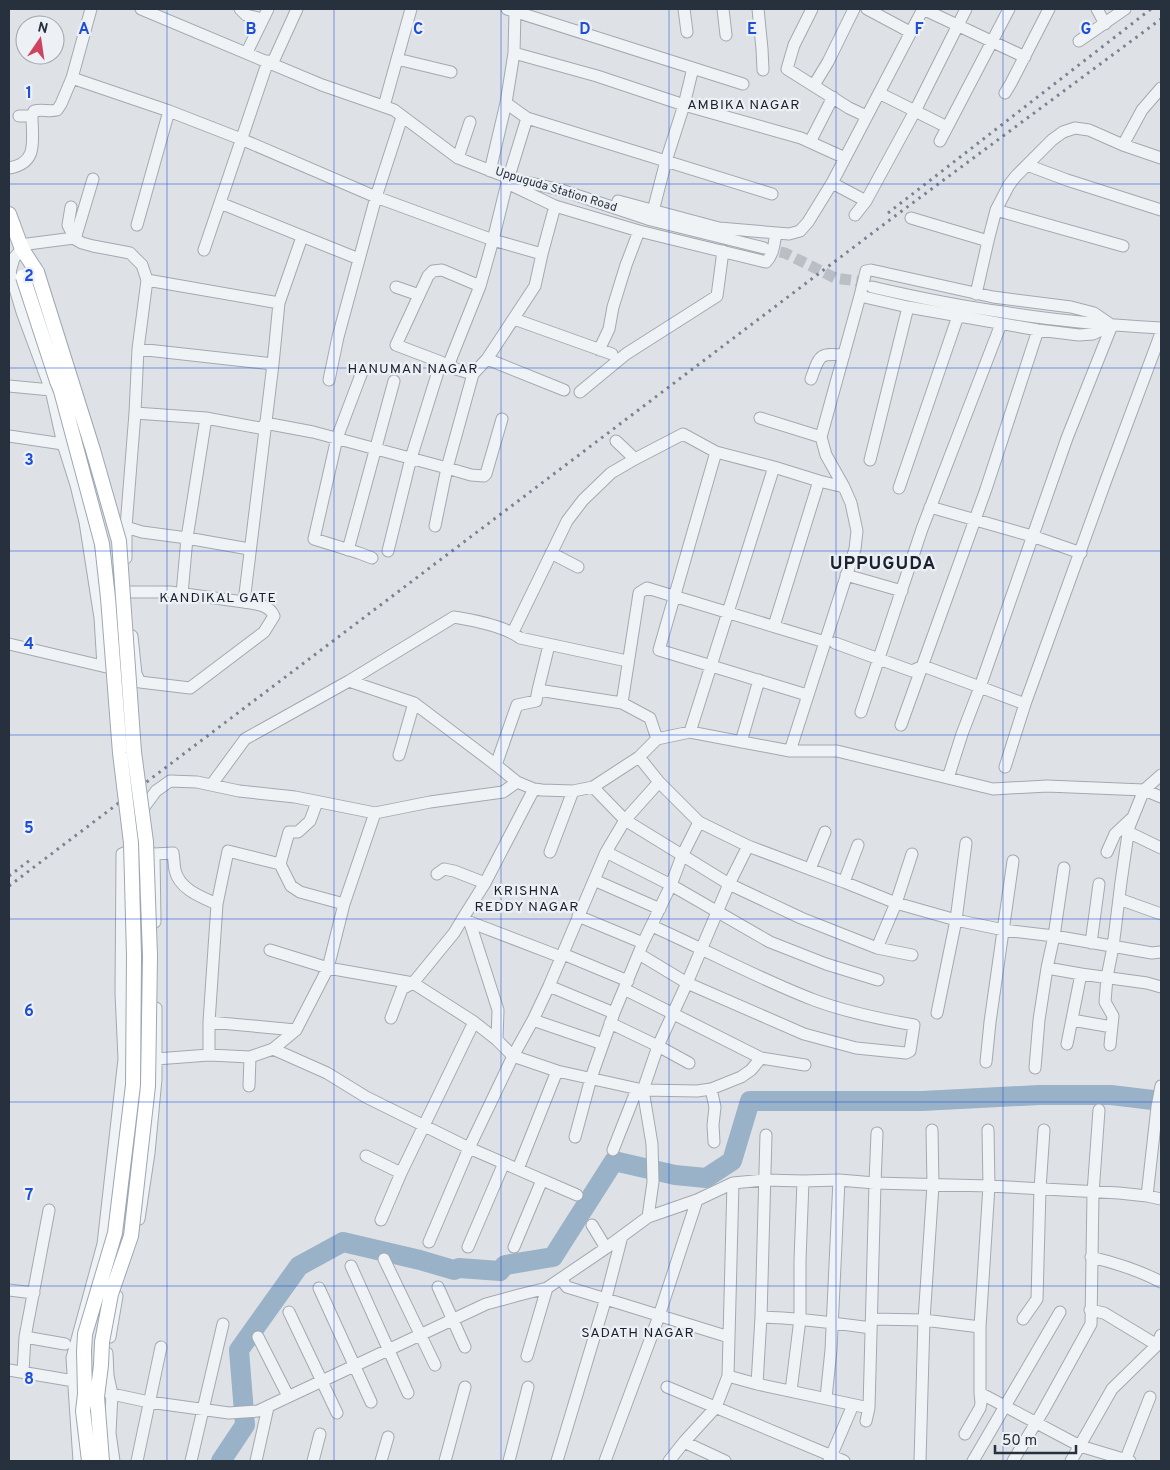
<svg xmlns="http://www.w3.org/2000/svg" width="1170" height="1470" font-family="Overpass,sans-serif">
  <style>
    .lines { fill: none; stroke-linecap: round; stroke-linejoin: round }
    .river { stroke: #99b2c7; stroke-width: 20 }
    .minor-tunnel { stroke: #b9bfc5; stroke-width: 11; stroke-dasharray: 11 5.5; stroke-linecap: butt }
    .minor-casing { stroke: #a3a9b1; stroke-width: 13 }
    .major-casing { stroke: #9da7b3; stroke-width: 16 }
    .minor { stroke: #f0f3f6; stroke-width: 11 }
    .major { stroke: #fff; stroke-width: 14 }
    .rail { stroke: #788391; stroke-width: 3; stroke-dasharray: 2.5 5; stroke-linecap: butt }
    .major-bridge-casing { stroke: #9da7b3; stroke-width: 16; stroke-linecap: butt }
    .major-bridge { stroke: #fff; stroke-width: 14 }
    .grid { fill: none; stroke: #1d4ed8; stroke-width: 1; stroke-opacity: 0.55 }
    .labels { text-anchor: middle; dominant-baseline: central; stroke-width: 4.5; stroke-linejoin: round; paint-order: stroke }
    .street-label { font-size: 12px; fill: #27313e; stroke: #edf1f5 }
    .neighbourhood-label { font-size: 14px; letter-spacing: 1px; fill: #1a222f; stroke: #edf1f5 }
    .district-label { font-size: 18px; font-weight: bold; letter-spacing: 1px; fill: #1a222f; stroke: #edf1f5 }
    .grid-label { font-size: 16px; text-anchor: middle; font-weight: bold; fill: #1d4ed8; stroke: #edf1f5; stroke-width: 4.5; stroke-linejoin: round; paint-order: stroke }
  </style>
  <rect width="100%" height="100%" fill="#dee2e7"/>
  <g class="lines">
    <path class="river" d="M221,1461L245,1425L239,1350L299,1266L343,1242L420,1260L454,1270L459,1268L500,1271L505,1265L553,1257L614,1161L675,1175L706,1178L732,1161L750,1101H922L1039,1095H1111L1161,1101"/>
    <path class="minor-tunnel" d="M764,248L785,253L835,278L857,281L870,287"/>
    <g class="minor-casing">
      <path id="minor" d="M91,9L72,78L169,111L241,139L376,197L402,117
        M141,9L322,85L394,110L458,158L509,178L561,190L651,220L764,248
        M240,9L246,15L262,19
        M507,9L743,84
        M684,9L687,32
        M723,9L726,35
        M758,9L762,49L763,70
        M812,9L794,45L787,69L849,108L866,116
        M867,9L910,32
        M923,9L1025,57
        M1097,9L1105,24
        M1079,41L1125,9
        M247,52L268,9
        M514,53L597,76L684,105L801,138L845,158
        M397,59L451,72
        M272,64L297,9
        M814,85L828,62L854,9
        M879,93L947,127
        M1005,93L1011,83L1049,9
        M384,106L411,9
        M19,116H32
        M527,118L772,194
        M940,141L1009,9
        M810,142L833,97
        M1123,145L1142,110L1161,88
        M458,158L470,122
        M1027,165L1067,180L1161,210
        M9,168C39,163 32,140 32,116L34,111C42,109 49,112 57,110L61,104L72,78
        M490,171L506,103
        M507,183L555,206L639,231L766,262C774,254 774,243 776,233
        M832,183L866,201
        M618,201L719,228L789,234L800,231L808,222L832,183L923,9
        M220,203L359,259
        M71,207L68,225L75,239L82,243L93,246L130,253L142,265L147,280
        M996,210L1123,246
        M653,211L666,161L684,105L693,68
        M855,215L866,201L915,111L966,9
        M911,218L988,241L996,210L1009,185L1016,176L1052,140L1063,132L1075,128L1089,130L1123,145L1161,158
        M137,225L169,111
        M75,239L93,179
        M20,245L74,238
        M22,249L14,258L10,272L22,312L51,390L63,444L76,485L85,522L100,618L103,666
        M204,250L268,61
        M542,254L535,286L487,359L473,374L452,368L450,361L480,286L493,240L542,254L555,206
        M396,287L419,295
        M872,287C915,297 959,306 1003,312C1055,321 1108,325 1161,328
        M976,294L988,241
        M860,296L866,271L871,270L993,297L1071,307L1094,313L1110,324
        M514,319L612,354
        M138,349L147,280L279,303
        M599,350L609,329L613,307L626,265L639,231
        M487,359L564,390
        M446,365L441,362L396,345L428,276L433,271L442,270L480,286
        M362,372L337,438L314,539L359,553L372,558
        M811,379C820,355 818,353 844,355
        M329,380L338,337L376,197L493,240L507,183L527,118L506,103L514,53L515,11L517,9
        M9,386L51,390
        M580,392L626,354L717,296L723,251
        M135,413L138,349L273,364
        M206,418L135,413L126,527L142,532L187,538L249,549
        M760,418L821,437
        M265,423L313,432L447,468L473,374
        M9,436L63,444
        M616,441L635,459L683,434L716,452L774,467
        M716,452L659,650L807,695
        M870,460L908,307
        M899,488L958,316
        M930,507L1032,536L1081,553
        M435,526L447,468L471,475L484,476L486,474L502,419
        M126,527V558
        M348,550L394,381
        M388,551L411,458L441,362
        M551,553L578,567
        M846,575L902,591
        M127,592H170L244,602L273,364L279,303L302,237
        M182,594L187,538L206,418L265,429
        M774,626L819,481
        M513,632L567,521L583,500L611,473L635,459
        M132,636L136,674L140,682L190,688L264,632L274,616C269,604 255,604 244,602
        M835,643L912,671L923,666L980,687L1067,438L1112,325
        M9,644L136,674
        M549,645L538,690L622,703L638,600L639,593L647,588L825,642
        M349,681L414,703L496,765L517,782L534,789L542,790L573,791L593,787L639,757L657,739L690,732L790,751H837L993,789L1047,786L1144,790L1161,775
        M622,703L650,718L657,739
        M861,712L922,529L1001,324
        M901,725L986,489L1038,330
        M690,732L774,467L819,481L844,487
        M741,742L759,680
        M790,751L855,549L857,531L851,503L844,487L826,455L821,437L860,296L908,307L1038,330L1079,335L1093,334L1112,325
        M399,755L414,703
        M639,757L659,782L699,822L748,846L844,882L896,903L956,920L1004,930L1054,936L1152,953L1161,952
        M496,765L517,705L536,701L538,690
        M1005,767L1025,704L1106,480L1161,333
        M948,778L962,734L980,687L1025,704
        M659,782L625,820L729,884L801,918L877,948L896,903L912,854
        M212,784L245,739L349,681L454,617C473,620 506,627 520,638L627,661
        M139,814L156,791L170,781L197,782L239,791L295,797L375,813L430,802L503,792L517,782
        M1128,832L1161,848
        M550,852L573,791
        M606,852L671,885L770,942L826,964L878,980
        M1107,852L1115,834L1131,819
        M154,854L155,922
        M280,864L289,832H298L310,821L317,802
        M1064,868L1054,936L1047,968L1081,974L1147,983L1161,987
        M810,869L825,832
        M437,874L444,869L454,871L485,883
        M594,880L660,909
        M844,882L858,845
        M1119,899L1161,914
        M578,916L643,943
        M467,921L561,957
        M470,923L498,1010L497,1040
        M1091,943L1099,884
        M877,948L912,955
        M270,950L328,968L413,983L474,1022L497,1040L513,1056L557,1071L643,1090L697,1091L711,1089L741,1077L751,1070L761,1058
        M563,954L628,981
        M639,954L687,983L804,1034L856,1048L906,1053L910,1051L914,1025C880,1019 846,1012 814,1000C759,979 706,950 652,926
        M549,986L614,1013
        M624,989L761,1058L805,1065
        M937,1013L956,920L966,843
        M391,1018L402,989L413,983L454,933L463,918L485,883L534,789
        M533,1020L603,1044
        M1072,1020L1112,1027
        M209,1022L296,1030
        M610,1023L658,1046L689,1063
        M1067,1044L1081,974
        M1110,1045L1113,1016L1105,1002L1107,977L1113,947L1121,882L1129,827L1144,790L1161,797
        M273,1049L327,1073L366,1097L469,1148L577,1195
        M209,1055V1022L217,904L228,851L280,864L291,886L300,892L344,904
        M125,1059H156L209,1055L250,1057L273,1049L296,1030L328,968L344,904L375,813
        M986,1062L990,1022L1013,861
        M1035,1068L1039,1020L1047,968
        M249,1086L250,1057
        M1161,1086L1157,1107L1147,1196L1161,1199
        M711,1089L715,1107L713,1125L714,1142
        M988,1130L989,1186L1119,1193L1147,1196
        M877,1133L875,1183L989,1186L980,1327
        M575,1137L591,1078L614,1013L643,943L671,885L682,856L699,822
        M613,1150L637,1089
        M366,1156L401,1173
        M518,1169L557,1071
        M648,1217L697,1200L733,1183L728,1376
        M139,1219L149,1153L156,1079V1008
        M381,1220L401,1173L474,1022
        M592,1225L606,1248
        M429,1242L469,1148L513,1056L533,1020L549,986L606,852L625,820L593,787
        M468,1247L504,1163
        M514,1247L542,1180
        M1091,1257C1116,1263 1139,1270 1161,1282
        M384,1259L435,1365
        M351,1266L408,1393
        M561,1279L567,1287L729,1337
        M438,1287L465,1347
        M319,1288L371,1402
        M9,1290L34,1293
        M1090,1310L1104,1313L1157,1345
        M289,1312L337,1413
        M761,1317C798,1318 835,1323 871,1328
        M872,1319L924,1320L980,1327V1393L981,1403L980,1408L965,1434
        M1023,1319L1037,1299L1040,1189L1044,1130
        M25,1337L65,1344
        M110,1337L117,1296
        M258,1337L288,1396
        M107,1353L108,1376L112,1394L110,1433L114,1461
        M527,1356L547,1288
        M9,1370L74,1381L112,1394L149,1402L229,1413L258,1411L486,1304L519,1295L547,1288L606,1248L648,1217L653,1182L652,1144L643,1090L658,1046L687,983L729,884L748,846
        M23,1372L25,1337L49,1210
        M757,1384L761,1317L766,1135
        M667,1387L844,1461
        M791,1391L800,1319V1260L803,1181
        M980,1393L1080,1446L1130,1461
        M826,1398L831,1350L839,1180
        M866,1421L869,1408
        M684,1442L725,1461
        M79,1461L72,1358L103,1244L124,1059L121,993L122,854L137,847L154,854L173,853C174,859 174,864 175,870C179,889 201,897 217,904
        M137,1461L161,1347
        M191,1461L223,1324
        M256,1461L268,1407
        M313,1461L320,1434
        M381,1461L388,1437
        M445,1461L465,1387
        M509,1461L528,1387
        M557,1461L606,1298L622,1236
        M605,1461L659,1316L697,1200
        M669,1461L684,1442L716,1407L728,1376L757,1384L869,1408L875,1183L839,1180L803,1181L765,1180L733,1183
        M829,1461L853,1405
        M920,1461L924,1320L933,1185L932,1130
        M973,1461L1060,1312
        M1013,1461L1043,1411L1091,1324L1093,1193L1099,1110
        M1071,1461L1112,1389L1157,1345L1161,1335
        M1125,1461L1150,1397"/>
    </g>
    <g class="major-casing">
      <path id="major" d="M9,214L22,249L37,272"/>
    </g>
    <use href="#minor" class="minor"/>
    <use href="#major" class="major"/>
    <path class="rail" d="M888,213L1151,9
      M9,876L30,860
      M9,886L887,222L1161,19"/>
    <g class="major-bridge-casing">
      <path id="major-bridge" d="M37,272L93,450L119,541L134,752L146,842L150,956L148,1086L131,1236L111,1294L102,1342L101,1365L97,1397L102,1461
        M23,277L57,381L61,391L102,544L108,598L120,753L131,843L134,956L133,1085L115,1233L85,1334L84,1351L85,1394L83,1411L89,1461"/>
    </g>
    <use href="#major-bridge" class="major-bridge"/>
  </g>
  <path class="grid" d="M167,9V1461M334,9V1461M501,9V1461M669,9V1461M836,9V1461M1003,9V1461M9,184H1161M9,368H1161M9,551H1161M9,735H1161M9,919H1161M9,1102H1161M9,1286H1161"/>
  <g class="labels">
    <g class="street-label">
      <text transform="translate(556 190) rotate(17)">Uppuguda Station Road</text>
    </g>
    <g class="neighbourhood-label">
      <text x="744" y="105">AMBIKA NAGAR</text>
      <text x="413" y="369">HANUMAN NAGAR</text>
      <text x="218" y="598">KANDIKAL GATE</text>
      <text x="527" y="891">KRISHNA<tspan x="527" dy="16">REDDY NAGAR</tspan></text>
      <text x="638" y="1333">SADATH NAGAR</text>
    </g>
    <g class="district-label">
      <text x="883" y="564">UPPUGUDA</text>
    </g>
  </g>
  <g class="grid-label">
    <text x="84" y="34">A</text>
    <text x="251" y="34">B</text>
    <text x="418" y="34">C</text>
    <text x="585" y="34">D</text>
    <text x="752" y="34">E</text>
    <text x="919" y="34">F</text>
    <text x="1086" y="34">G</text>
    <text x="29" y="98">1</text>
    <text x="29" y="281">2</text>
    <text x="29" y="465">3</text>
    <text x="29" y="649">4</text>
    <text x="29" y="833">5</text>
    <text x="29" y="1016">6</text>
    <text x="29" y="1200">7</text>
    <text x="29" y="1384">8</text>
  </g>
  <rect width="1170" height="1470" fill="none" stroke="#27313e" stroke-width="20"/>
  <g transform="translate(40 40) rotate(13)"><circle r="24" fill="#edf1f5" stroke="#9ea4ac"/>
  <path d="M0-4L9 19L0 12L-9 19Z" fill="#cd4360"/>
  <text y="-8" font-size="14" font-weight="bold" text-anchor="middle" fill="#27313e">N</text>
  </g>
  <path d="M995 1445v8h81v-8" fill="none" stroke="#27313e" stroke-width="2.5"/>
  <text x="1002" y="1445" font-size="15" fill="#27313e" stroke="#edf1f5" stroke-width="4" paint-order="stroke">50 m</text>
</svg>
